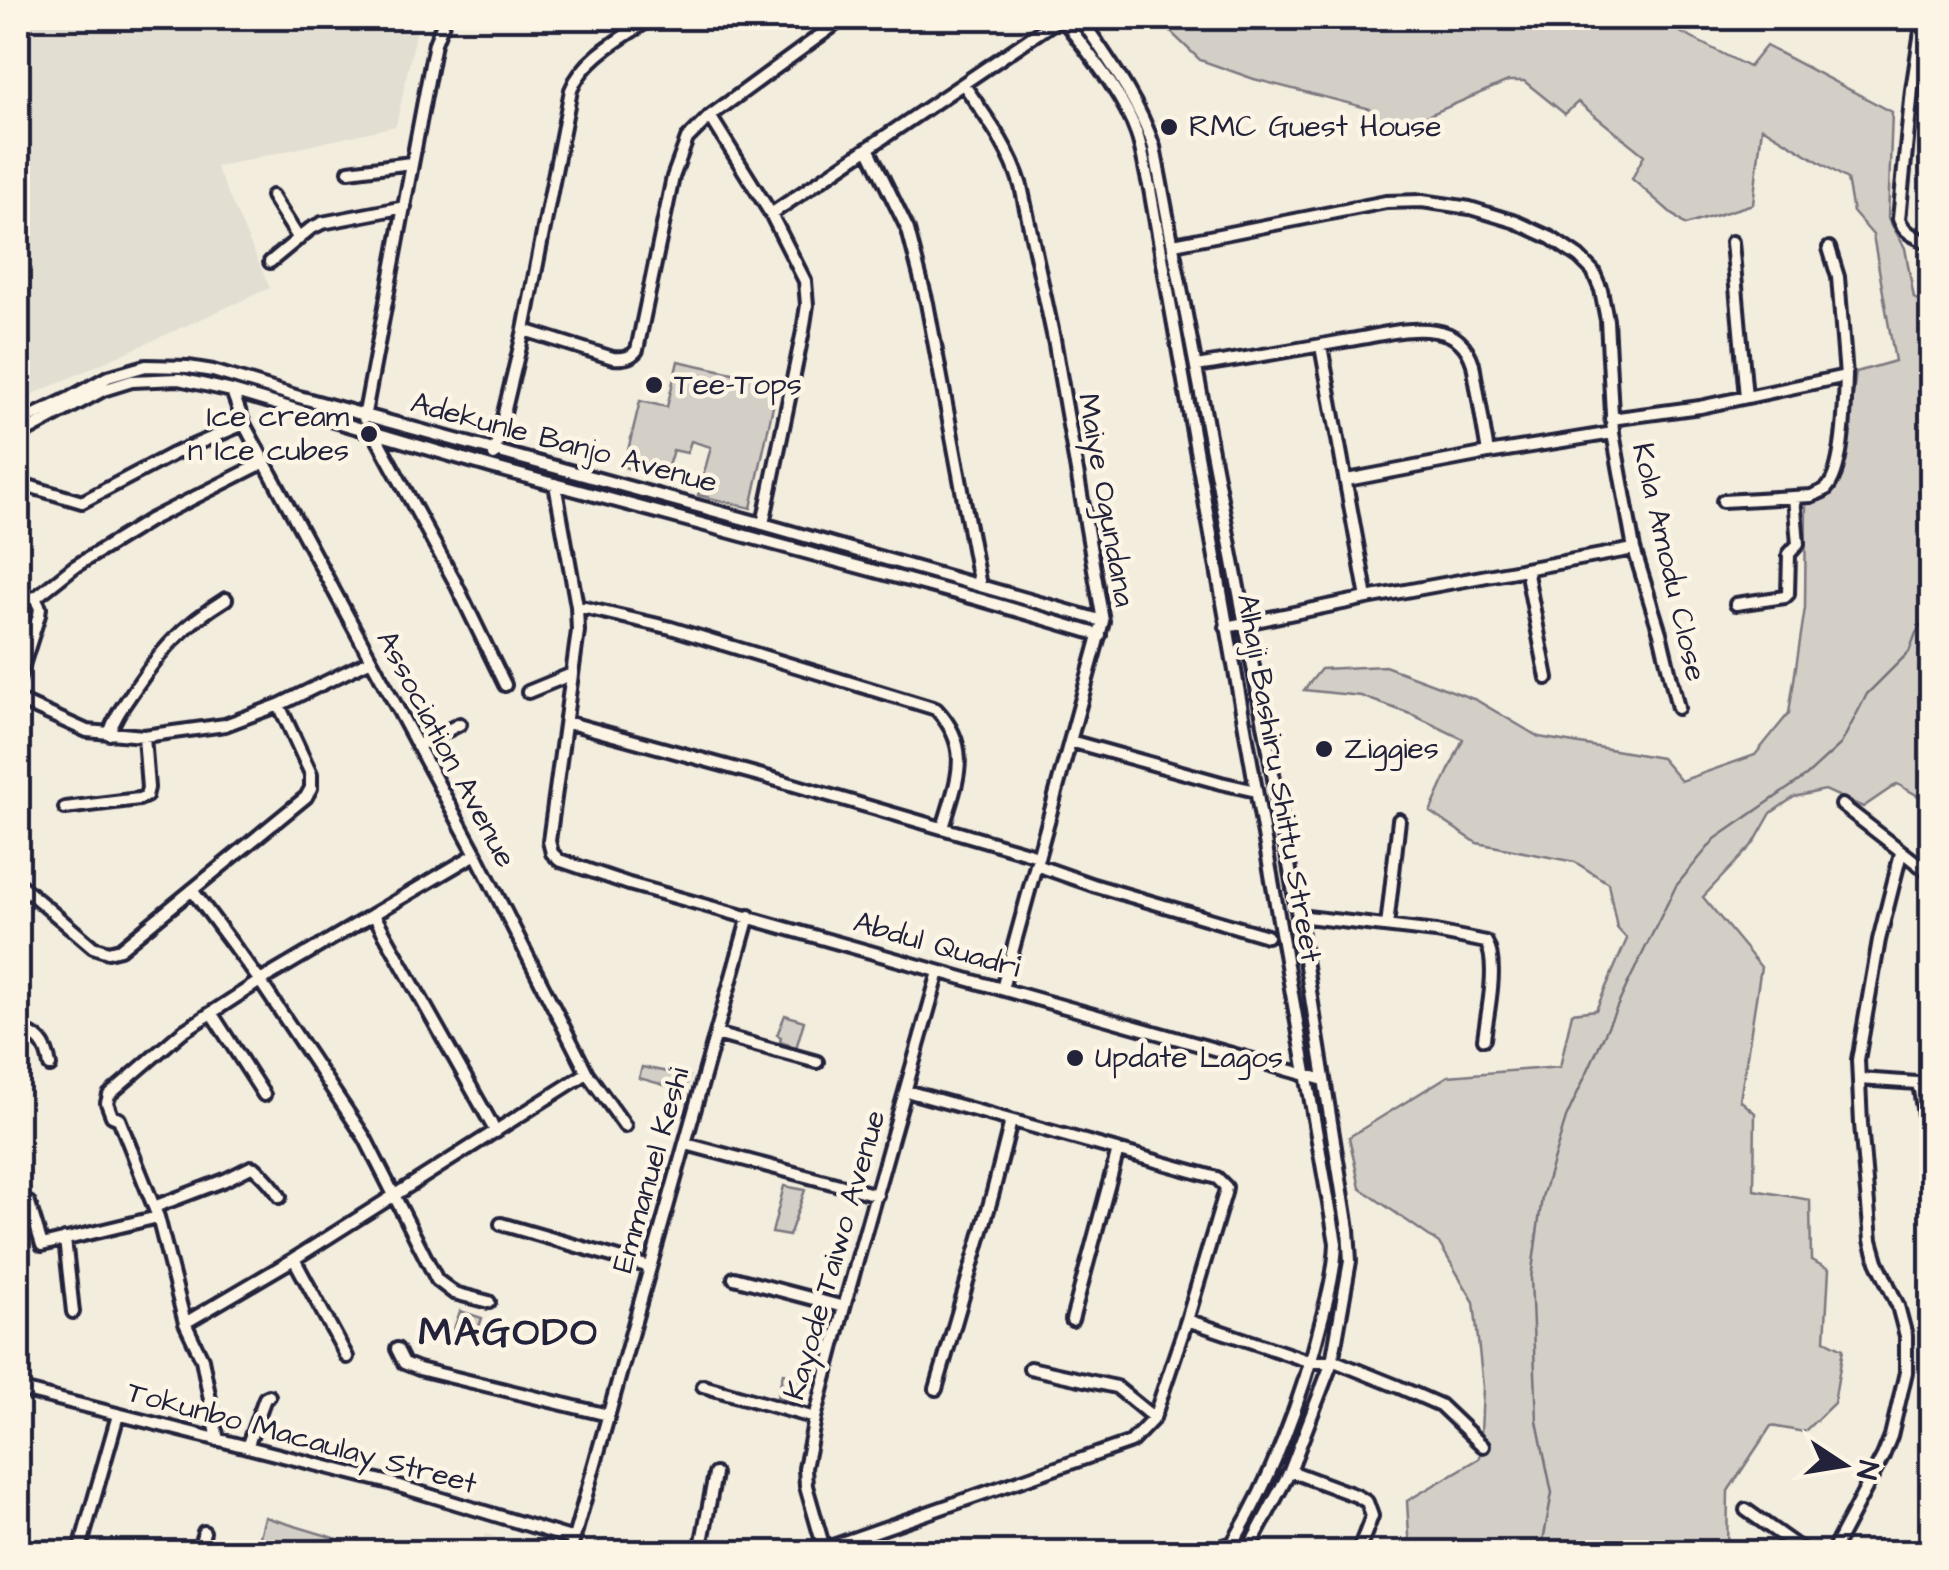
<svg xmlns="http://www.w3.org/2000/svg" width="1949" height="1570" font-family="'Architects Daughter',sans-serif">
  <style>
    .built { fill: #e3ded2 }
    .green { fill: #d4cfc6; stroke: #7b7880; stroke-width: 2.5 }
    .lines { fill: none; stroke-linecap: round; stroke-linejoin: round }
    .stream { stroke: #75727b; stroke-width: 2.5 }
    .minor-casing { stroke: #22223b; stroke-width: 18 }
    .minor { stroke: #fcf5e5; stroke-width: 10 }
    .poi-dot { fill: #22223b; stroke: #fcf5e5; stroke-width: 4 }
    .labels { text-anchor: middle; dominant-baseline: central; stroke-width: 9; stroke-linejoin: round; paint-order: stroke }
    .poi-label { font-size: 30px; fill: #22223b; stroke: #fcf5e5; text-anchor: start }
    .street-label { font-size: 30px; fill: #22223b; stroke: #fcf5e5 }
    .district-label { font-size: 40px; font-weight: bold; letter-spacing: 2.5px; fill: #22223b; stroke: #fcf5e5 }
  </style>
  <rect width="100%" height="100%" fill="#f3edde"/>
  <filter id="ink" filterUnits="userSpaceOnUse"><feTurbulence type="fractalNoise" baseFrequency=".01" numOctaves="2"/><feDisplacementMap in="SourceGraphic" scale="20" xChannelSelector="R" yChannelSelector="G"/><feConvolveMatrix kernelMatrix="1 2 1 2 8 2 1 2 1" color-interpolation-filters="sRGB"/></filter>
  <g filter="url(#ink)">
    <path class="built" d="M18,18H419L396,126L216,167L270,288L18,401Z
      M485,1534L541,1552H480Z"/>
    <path class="green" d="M1156,18H1669L1672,28L1749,67L1766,46L1892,112L1888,218L1905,248L1914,298L1931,308V803L1897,784L1863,807L1825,790L1794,797L1771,813L1754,843L1703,897L1761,967L1740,1100L1755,1113L1754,1190L1810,1200L1811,1260L1829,1269L1825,1340L1843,1349L1834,1403L1804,1432L1771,1426L1728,1491L1727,1552H1410L1407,1501L1480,1458L1483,1387L1474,1302L1439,1243L1360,1188L1349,1137L1448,1076L1560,1067L1572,1013L1596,1010L1627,939L1617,928L1608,883L1575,862L1477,843L1430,812L1463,739L1413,715L1361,696L1304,690L1321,669L1385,666L1476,700L1539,737L1661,758L1681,781L1755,755L1789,713L1805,608L1806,503L1842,477L1856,372L1895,361L1873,235L1853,212L1847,179L1762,127L1753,204L1685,225L1632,179L1644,155L1578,102L1565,114L1524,81H1508L1411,123L1376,118L1371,109L1254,79L1200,60Z
      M678,361L778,383L751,508L698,495L711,447L691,441L687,453L673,450L664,479L624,467L640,401L667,407Z
      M785,1015L804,1021L795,1052L789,1049V1045L780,1042L781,1037L777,1035Z
      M642,1067L689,1076L685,1091L639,1078Z
      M784,1186L805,1190L789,1236L772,1233Z
      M460,1311L482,1318L475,1339L453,1332Z
      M783,1373L805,1379L809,1383L803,1404L777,1397Z
      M265,1517L371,1549L370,1552H256Z"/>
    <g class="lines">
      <path class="stream" d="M1541,1552L1552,1493L1537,1421L1531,1278L1542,1197L1566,1118L1628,983L1676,886L1715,839L1806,776L1841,744L1867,694L1909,652L1916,633L1932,608"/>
      <g class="minor-casing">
        <path id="minor" d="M1062,18C1087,52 1123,93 1137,134C1143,151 1145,171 1150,189L1336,1243C1335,1269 1329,1293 1322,1319C1303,1396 1270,1485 1227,1552
          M1080,18C1108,59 1138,99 1154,147L1268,745L1298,916L1348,1229L1350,1261L1332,1362L1290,1471L1247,1552
          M1923,18L1912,90L1899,219C1904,234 1918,238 1932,244
          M964,85C986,117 1010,148 1021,186L1054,339L1103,621L1002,989
          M710,116L771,214L805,281L807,305L803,331L763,524
          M868,148L908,230L927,303L980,586
          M349,171L411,163
          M272,196L299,239
          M771,214L1060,18
          M1732,242L1746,397
          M1174,244L1386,202L1422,201L1470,208L1516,222L1551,238L1579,257L1593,271L1601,290L1607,320L1613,433L1634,549L1660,633L1678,708
          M270,262L310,229L322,223L405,207
          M524,330L613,358C623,359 631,358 637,350L673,177L687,139L710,116L844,18
          M1321,346L1367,598
          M1197,366C1248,358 1299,349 1350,340C1377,336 1408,326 1435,331C1456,334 1467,345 1473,364L1488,453
          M232,391L244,424L476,854L587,1073L625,1126
          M364,418L435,43L445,18
          M1611,419L1700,407L1846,376L1838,277L1829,248
          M18,423L70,398L108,377L146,366L188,367L213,371L299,397L763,524L1103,621
          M373,431L455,582L505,685
          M18,436L103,390L132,381L179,379L232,391L491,467L978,599L1100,635
          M494,455L524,330L571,90C584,57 624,37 652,18
          M1347,480L1488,453L1613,433
          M18,483L82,502L173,454L244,424
          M555,484L577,606L578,631L549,841L552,853L559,860L629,884L1324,1080
          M1723,501L1811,496C1816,494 1822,492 1826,489C1844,472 1845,402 1846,376
          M1526,569L1547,678
          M18,596L35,598L74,567L150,520L265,462
          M1736,604L1785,597L1788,594L1789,554L1798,544L1794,497
          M577,606L671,628L936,709C974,749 956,782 943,828
          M1226,627L1367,598L1634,549
          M18,681L39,615L40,608L35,598
          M528,692L572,674
          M18,700L87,731L144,736L225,725L279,705L369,661
          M566,722L770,778L1038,856
          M109,734C114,718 123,706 132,693C161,650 182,626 226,599
          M1070,741L1221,783L1256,791
          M417,746L460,724
          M1842,805L1932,875
          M65,808L139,799L146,796L148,788L144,736
          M1036,865L1093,885L1267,936
          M18,883L93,947L108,952L120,949L306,797L311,788V774L279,705
          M192,890L260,981L365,1138L437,1280L454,1293L489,1302
          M374,915L496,1132
          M1298,916L1436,932L1486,942C1499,963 1487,1014 1484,1039
          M1387,926L1399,820
          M212,1014L264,1095
          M18,1029C38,1035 47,1044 50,1066
          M716,1034L817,1062
          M1860,1079L1917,1083L1920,1090L1932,1163
          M686,1144L877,1195
          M18,1204L29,1203L42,1245L158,1217
          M154,1207L225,1180L251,1167L255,1168C265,1177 273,1185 280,1197
          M501,1224L650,1267
          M65,1239L73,1312
          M294,1259L347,1357
          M734,1278L844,1307
          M1072,1320L1118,1150
          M1187,1320L1311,1362H1337L1399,1387L1440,1405L1483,1446
          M185,1323L294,1259L587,1073
          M397,1349L404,1363L419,1369L608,1415
          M1030,1368L1116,1387L1154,1418
          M703,1386L815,1418
          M18,1389L386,1482L574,1539
          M936,1389L992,1196L1011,1121
          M218,1440L202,1359L185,1323L158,1217L119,1119L112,1116L107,1103L109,1095L182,1032L260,981L476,854
          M247,1447L265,1398L269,1396
          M1290,1471L1357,1496L1367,1502L1372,1516L1358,1552
          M1746,1510L1805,1552
          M824,1549L1131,1442L1154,1418L1187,1320L1225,1193L1226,1187L1217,1178L906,1091
          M79,1552L118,1415
          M198,1552L204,1532
          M570,1552L749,916
          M700,1552L715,1474
          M825,1552L806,1486L805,1468L815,1418L844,1307L939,972
          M1203,1552L1233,1543
          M1832,1552L1883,1456L1891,1436L1906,1372V1336L1898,1306L1877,1261L1871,1240L1861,1124L1858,1060L1879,940L1901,853"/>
      </g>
      <use href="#minor" class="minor"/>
    </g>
  </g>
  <g class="poi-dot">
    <circle cx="1169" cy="127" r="10"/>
    <circle cx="654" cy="385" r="10"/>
    <circle cx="369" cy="434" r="10"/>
    <circle cx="1324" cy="749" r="10"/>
    <circle cx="1075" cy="1058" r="10"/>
  </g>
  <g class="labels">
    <g class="poi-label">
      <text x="1189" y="127">RMC Guest House</text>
      <text x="674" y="385">Tee-Tops</text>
      <text x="349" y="417" text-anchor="end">Ice cream<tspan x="349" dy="34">n Ice cubes</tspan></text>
      <text x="1344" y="749">Ziggies</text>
      <text x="1095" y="1058">Update Lagos</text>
    </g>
    <g class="street-label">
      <text transform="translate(564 443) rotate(15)">Adekunle Banjo Avenue</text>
      <text transform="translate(1106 500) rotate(80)">Maiye Ogundana</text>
      <text transform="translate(1669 562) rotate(77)">Kola Amodu Close</text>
      <text transform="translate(446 749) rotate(62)">Association Avenue</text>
      <text transform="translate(1279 778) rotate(80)">Alhaji Bashiru Shittu Street</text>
      <text transform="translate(937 945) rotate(16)">Abdul Quadri</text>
      <text transform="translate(651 1170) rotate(-74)">Emmanuel Keshi</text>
      <text transform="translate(835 1255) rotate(-74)">Kayode Taiwo Avenue</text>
      <text transform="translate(302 1438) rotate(15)">Tokunbo Macaulay Street</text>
    </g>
    <g class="district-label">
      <text x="509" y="1333">MAGODO</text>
    </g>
  </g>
  <rect width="1949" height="1570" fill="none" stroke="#fcf5e5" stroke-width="60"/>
  <rect x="30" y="30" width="1889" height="1510" fill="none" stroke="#22223b" stroke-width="4" filter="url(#ink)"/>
  <g transform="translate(1844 1465) rotate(102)" stroke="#fcf5e5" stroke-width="8" paint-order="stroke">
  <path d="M0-8L18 38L0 25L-18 38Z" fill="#22223b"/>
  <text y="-15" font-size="28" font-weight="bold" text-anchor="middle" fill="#22223b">N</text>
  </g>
</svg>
